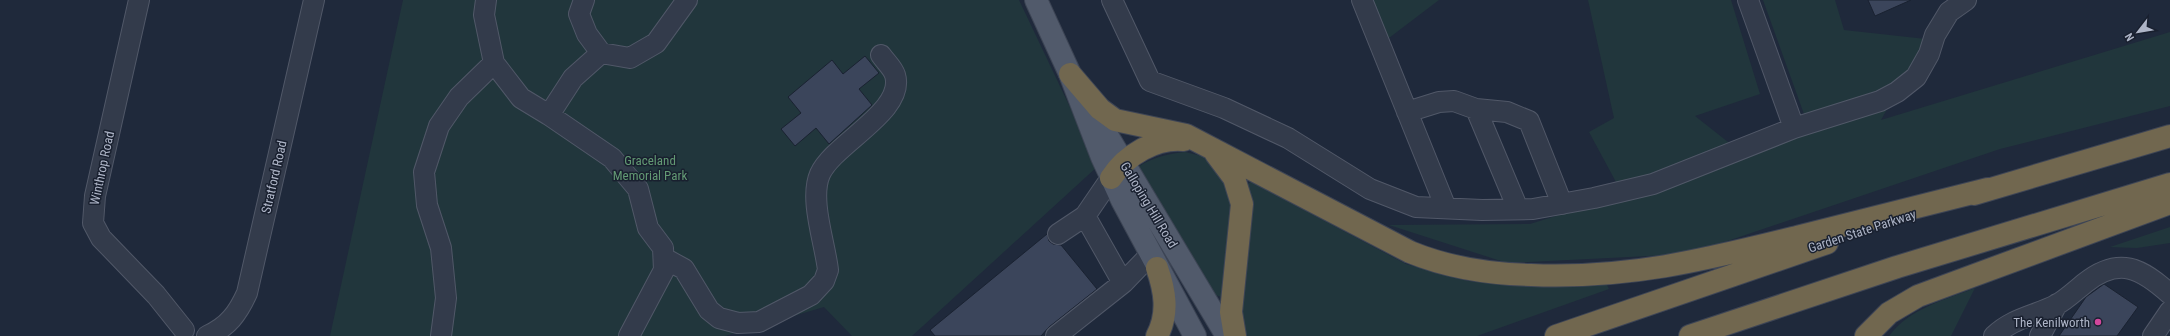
<svg xmlns="http://www.w3.org/2000/svg" width="2170" height="336" font-family="'Roboto Condensed',sans-serif">
  <style>
    .green { fill: #21363c }
    .building { fill: #3b455b; stroke: #1a2231 }
    .lines { fill: none; stroke-linecap: round; stroke-linejoin: round }
    .minor-casing { stroke: #515868; stroke-width: 22 }
    .major-casing { stroke: #3c4454; stroke-width: 24 }
    .highway-casing { stroke: #3e4555; stroke-width: 24 }
    .minor { stroke: #333b4b; stroke-width: 20 }
    .major { stroke: #515a6b; stroke-width: 22 }
    .highway { stroke: #71674f; stroke-width: 22 }
    .hotel-dot { fill: #d1479c; stroke: #19202f; stroke-width: 1.5 }
    .labels { text-anchor: middle; dominant-baseline: central; stroke-width: 3; stroke-linejoin: round; paint-order: stroke }
    .park-label { font-size: 13px; fill: #639a74; stroke: #19202f }
    .street-label { font-size: 13px; fill: #aeb5c7; stroke: #19202f }
    .poi-label { font-size: 13px; fill: #aeb5c7; stroke: #19202f; text-anchor: end }
  </style>
  <rect width="100%" height="100%" fill="#1f293b"/>
  <path class="green" d="M403,0H1019L1098,166L912,336H852L824,307L725,336H330Z
    M1369,0H1439L1385,41Z
    M1588,0H1731L1760,94L1695,116L1742,153L1809,128L1763,0H1835L1844,30L1926,39L1881,120L2170,32V106L2000,149L1689,254L1507,263L1389,225L1530,224L1623,195L1589,132L1614,118Z
    M1185,152L1206,157L1222,169L1235,194L1222,297L1215,295L1138,167C1153,157 1168,154 1185,152Z
    M1251,182L1406,264L1468,281L1540,286L1606,283L1609,289L1477,336H1242L1238,319L1246,185Z
    M2170,227V243L2137,248L2110,247Z
    M1975,288L1951,336H1889C1909,309 1944,300 1975,288Z"/>
  <path class="building" d="M1868,0H1911L1875,16Z
    M865,56L879,73L859,89L872,105L829,144L816,128L795,146L781,129L801,113L788,97L832,60L843,74Z
    M1047,234L1049,241L1053,244L1061,245L1097,289L1049,327L1041,336H935L930,330Z
    M2104,284L2138,307L2117,336H2059L2086,297Z"/>
  <g class="lines">
    <g class="minor-casing">
      <path id="minor" d="M139,0L95,196L93,223L101,238L156,295L184,330
        M486,0L484,15L494,63L521,98L549,115L612,158L638,189L648,228L663,248L664,270L629,336
        M584,0L579,14L587,34L601,53
        M1112,0L1150,81L1224,108L1288,138L1370,189L1416,207L1482,210L1533,209L1594,198L1653,184L1794,128L1880,101L1897,92L1916,77L1929,54L1935,35L1949,12L1966,0
        M1362,0L1446,208
        M1748,0L1794,128
        M1476,109L1507,112L1529,121L1562,204
        M1407,112L1439,102L1454,101L1476,109L1518,209
        M549,115L573,78L601,53L630,58L656,43L687,0
        M1058,234L1085,216L1111,178
        M664,258L684,269L709,310L719,318L738,323L759,322L811,295L824,281L828,270C825,243 809,199 820,174C834,143 906,111 895,75C893,68 885,61 881,55
        M1123,283L1150,255
        M207,336C228,327 238,313 247,293L314,0
        M441,336L446,298L441,248L427,205L424,172L439,126L459,97L494,63
        M1056,336L1123,283L1085,216
        M1994,336C2013,318 2034,316 2056,305C2066,300 2076,290 2085,283C2119,256 2141,268 2170,294
        M2040,336L2057,304
        M2153,336L2170,311"/>
    </g>
    <g class="major-casing">
      <path id="major" d="M1036,0L1070,74L1102,157L1122,200L1195,336
        M1102,127L1227,336"/>
    </g>
    <g class="highway-casing">
      <path id="highway" d="M1070,74L1100,109L1115,120L1186,135L1410,252C1449,268 1489,274 1531,275C1628,279 1704,260 1797,237C1860,221 1924,205 1988,189
        M1216,154L1234,178L1242,204L1231,312L1235,336
        M1111,178C1126,155 1156,137 1184,140
        M1974,194L2170,136
        M1157,336C1169,313 1165,291 1157,268
        M1556,336L1827,243
        M1690,336L1897,267L2170,184
        M1866,336L1889,313L1918,296L2170,203"/>
    </g>
    <use href="#minor" class="minor"/>
    <use href="#major" class="major"/>
    <use href="#highway" class="highway"/>
  </g>
  <circle class="hotel-dot" cx="2098" cy="322" r="4"/>
  <g class="labels">
    <g class="park-label">
      <text x="650" y="160">Graceland<tspan x="650" dy="15">Memorial Park</tspan></text>
    </g>
    <g class="street-label">
      <text transform="translate(102 168) rotate(-78)">Winthrop Road</text>
      <text transform="translate(274 177) rotate(-77)">Stratford Road</text>
      <text transform="translate(1149 205) rotate(59)">Galloping Hill Road</text>
      <text transform="translate(1862 231) rotate(-18)">Garden State Parkway</text>
    </g>
    <g class="poi-label">
      <text x="2090" y="322">The Kenilworth</text>
    </g>
  </g>
  <g transform="translate(2138 32) rotate(239)" stroke="#19202f" stroke-width="3" paint-order="stroke">
  <path d="M0-3L7 15L0 10L-7 15Z" fill="#aeb5c7"/>
  <text y="-6" font-size="11" font-weight="bold" text-anchor="middle" fill="#aeb5c7">N</text>
  </g>
</svg>
